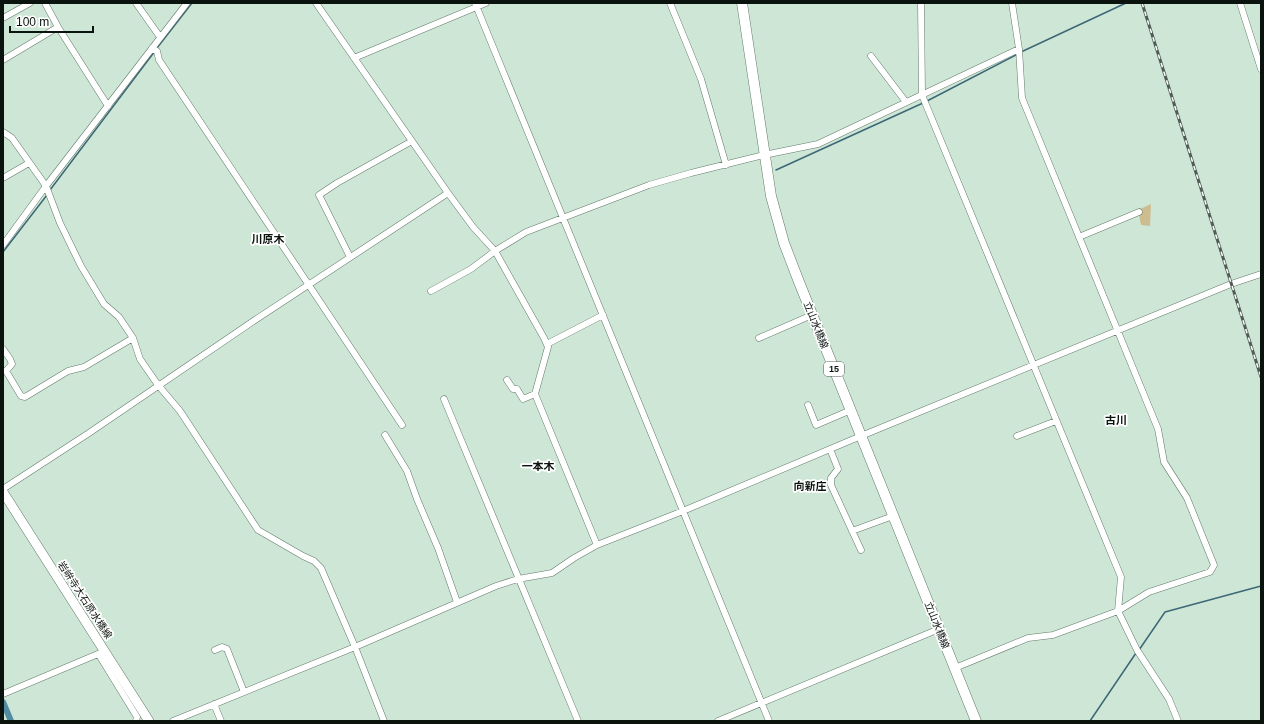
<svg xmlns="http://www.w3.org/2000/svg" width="1264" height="724" font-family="Helvetica,'Noto Sans JP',sans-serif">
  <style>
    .green { fill: #cdbc8f }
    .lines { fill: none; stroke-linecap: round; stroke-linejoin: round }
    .stream { stroke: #3c6876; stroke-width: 1.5 }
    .canal { stroke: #518da2; stroke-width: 6 }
    .street-casing { stroke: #637a6b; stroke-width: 7 }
    .secondary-casing { stroke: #637a6b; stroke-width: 10 }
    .primary-casing { stroke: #637a6b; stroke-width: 11 }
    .street { stroke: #fff; stroke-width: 6 }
    .secondary { stroke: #fff; stroke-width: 9 }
    .primary { stroke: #fff; stroke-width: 10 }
    .rail-casing { stroke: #4f5d54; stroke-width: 3 }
    .rail { stroke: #fff; stroke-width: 1.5; stroke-dasharray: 4.5; stroke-linecap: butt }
    .labels { text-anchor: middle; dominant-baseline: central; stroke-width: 3.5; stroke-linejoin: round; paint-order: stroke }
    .shield { fill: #fff; stroke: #545a56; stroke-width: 1 }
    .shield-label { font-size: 9px; font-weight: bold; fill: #0b130e }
    .street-label { font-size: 10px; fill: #0b130e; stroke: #fff }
    .neighbourhood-label { font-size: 11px; font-weight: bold; fill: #0b130e; stroke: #fff }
  </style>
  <rect width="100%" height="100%" fill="#cee6d6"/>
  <path class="green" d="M1151,204L1150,226L1141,225L1138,210Z"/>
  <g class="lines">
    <path class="stream" d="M157,48L192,3
      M1021,52L1126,3
      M927,101L1018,54
      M776,170L923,103
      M50,190L155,51
      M3,252L47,195
      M1139,650L1165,612L1261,586
      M1090,721L1136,653"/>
    <path class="canal" d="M3,702L11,721"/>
    <g class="street-casing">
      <path id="street" d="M136,3L160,37
        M316,3L448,193L473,227L495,251L544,338L548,347L535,394L597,545
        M475,3L769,721
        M670,3L701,79L726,165
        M921,3L922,95L1121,577L1118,611L1137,650L1169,699L1178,721
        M1240,3L1261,69
        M3,18L30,3
        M58,27L108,106
        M152,48L157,51L159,60L402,425
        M871,56L906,102
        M354,58L486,3
        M3,60L58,27L45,3
        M3,132L12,138L46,186L60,223L81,266L104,304L119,317L133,338L140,359L158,385L180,411L258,530L303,556L314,561L321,568L355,647L384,721
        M3,178L29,163
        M1079,237L1139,212
        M3,245L46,186L187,3
        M350,257L319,195L337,183L412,141
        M431,291L471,269L495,251L526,232L649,185L691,173L764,155L818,144L1019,49
        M759,338L812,315
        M547,344L603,315
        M3,349L10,359L12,364L6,371
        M3,371H6L21,396L25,397L68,371L84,367L133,338
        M507,380L513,389H517L523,399L535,394
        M444,399L578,721
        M808,405L816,425L851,410
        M385,435L407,471L417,499L438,548L457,602
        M1017,436L1056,421
        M830,449L838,469L831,478V485L861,550
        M3,489L89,433L255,320L448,193
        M852,531L893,516
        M215,650L222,647L227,649L244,692
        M99,655L137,717L136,721
        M955,668L1028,638L1053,635L1118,611L1149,592L1210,572L1214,565L1187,498L1164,462L1158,429L1022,98L1019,49L1012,3
        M3,694L105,651
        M214,704L221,721
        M173,721L355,647L496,586L518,579L552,573L574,558L597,545L683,511L861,436L1231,284L1261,274
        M718,721L939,629"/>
    </g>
    <g class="secondary-casing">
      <path id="secondary" d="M3,492L149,721"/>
    </g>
    <g class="primary-casing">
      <path id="primary" d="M742,3L771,196L784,243L799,282L976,721"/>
    </g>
    <use href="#street" class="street"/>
    <use href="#secondary" class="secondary"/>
    <use href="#primary" class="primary"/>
    <g class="rail-casing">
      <path id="rail" d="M1142,3L1261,377"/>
    </g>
    <use href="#rail" class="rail"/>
  </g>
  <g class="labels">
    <rect class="shield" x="824" y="362" width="20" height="14" rx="3"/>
    <g class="shield-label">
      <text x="834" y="369">15</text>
    </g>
    <g class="street-label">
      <text transform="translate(816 325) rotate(68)">立山水橋線</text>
      <text transform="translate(85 600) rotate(57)">岩峅寺大石原水橋線</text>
      <text transform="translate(937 625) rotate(68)">立山水橋線</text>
    </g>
    <g class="neighbourhood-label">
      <text x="268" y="239">川原木</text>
      <text x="1116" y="420">古川</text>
      <text x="538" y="466">一本木</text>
      <text x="810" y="486">向新庄</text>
    </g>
  </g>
  <rect width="1264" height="724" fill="none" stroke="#0b130e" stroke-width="8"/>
  <path d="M10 26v6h83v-6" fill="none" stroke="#0b130e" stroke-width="2"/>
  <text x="16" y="26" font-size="12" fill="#0b130e" stroke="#ffffff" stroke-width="3" paint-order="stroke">100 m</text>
</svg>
